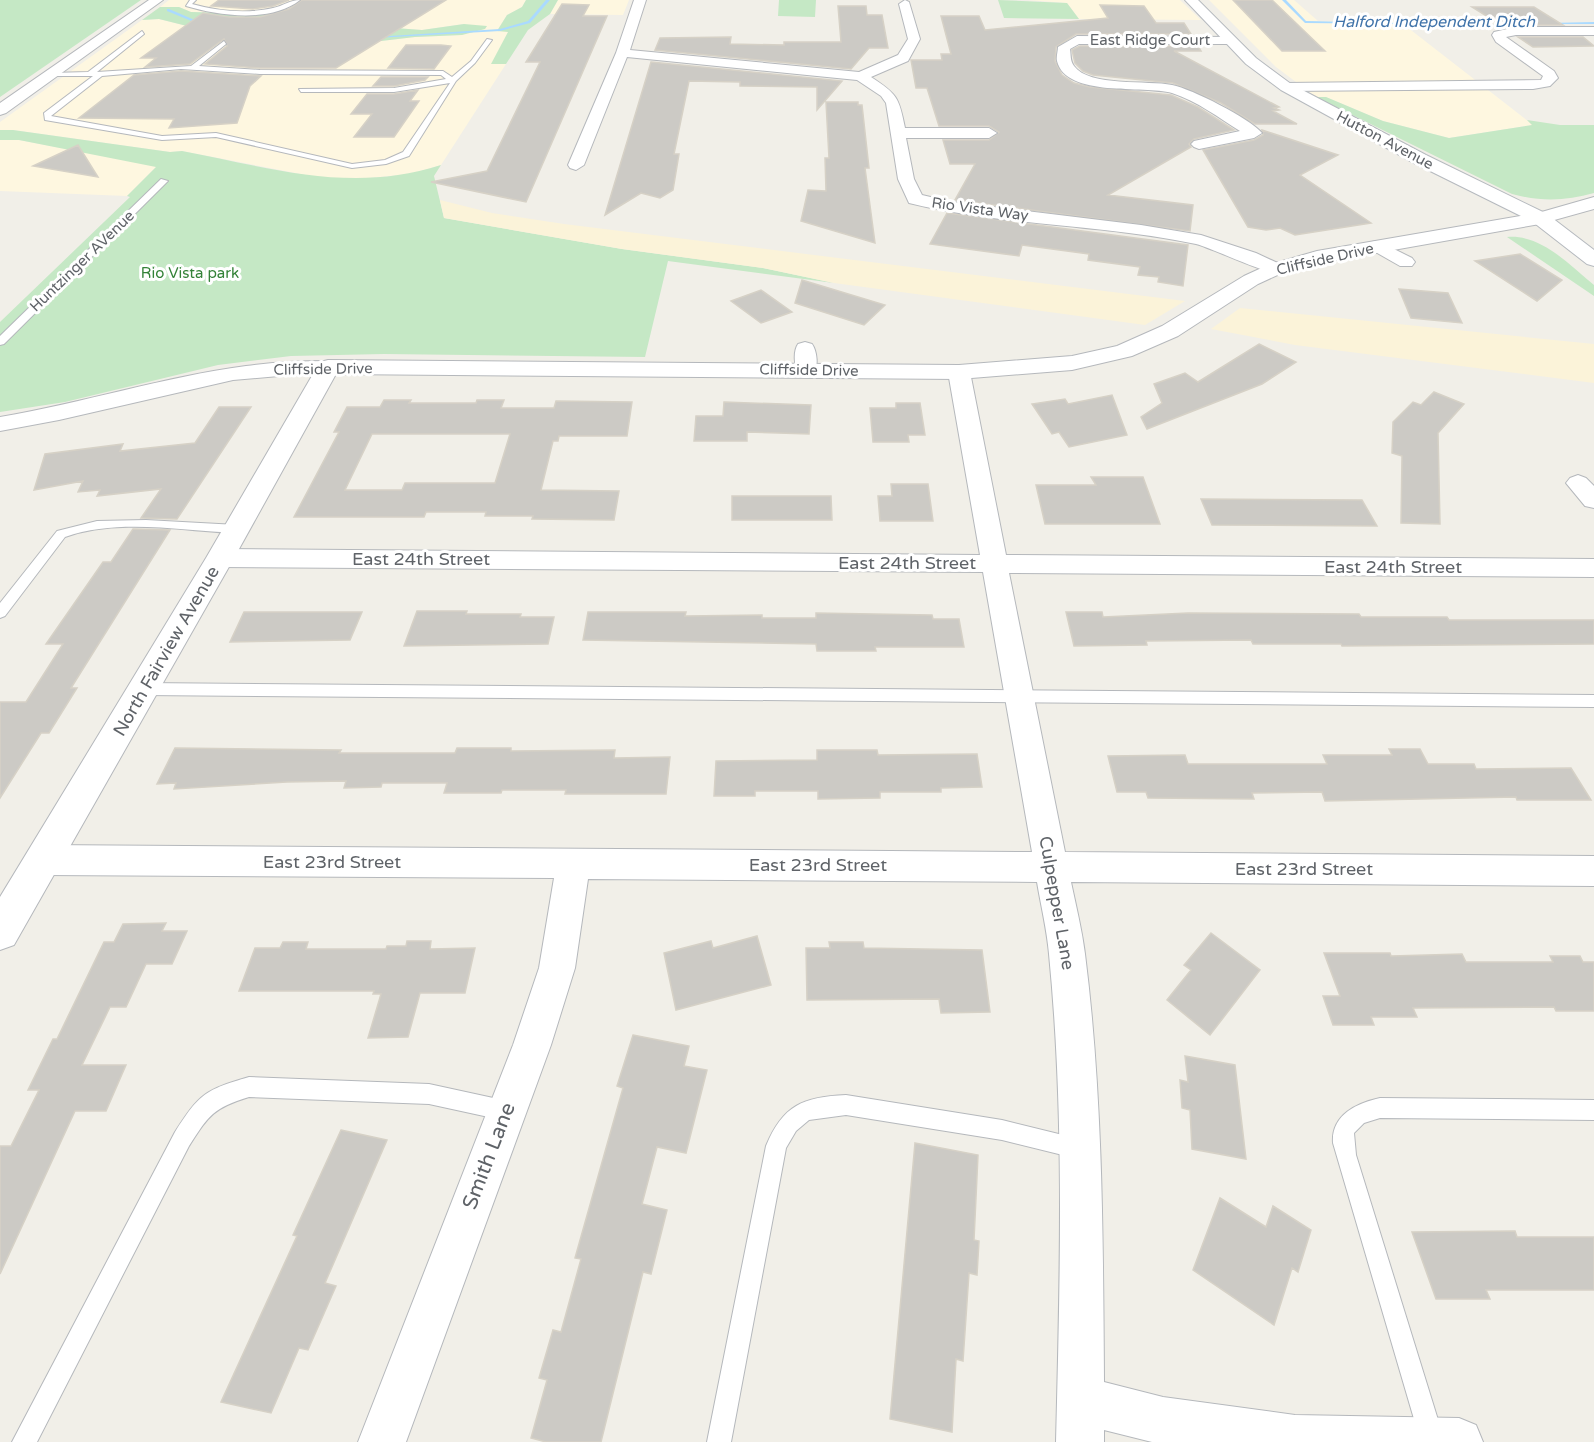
<svg xmlns="http://www.w3.org/2000/svg" width="1594" height="1442" font-family="'Varela Round',sans-serif">
  <style>
    .commercial { fill: #fef7e0 }
    .green { fill: #c5e8c5 }
    .sand { fill: #fbf3d9 }
    .lines { fill: none; stroke-linecap: round; stroke-linejoin: round }
    .stream { fill: #aadaff; fill-rule: evenodd }
    .building { fill: #cccac5; stroke: #d6d1c6; stroke-width: 1.5; fill-rule: evenodd }
    .service-casing { stroke: #b5b8bc; stroke-width: 2 }
    .minor-casing { stroke: #b5b8bc; stroke-width: 2 }
    .tertiary-casing { stroke: #b5b8bc; stroke-width: 2 }
    .secondary-casing { stroke: #b6babf; stroke-width: 2 }
    .service { fill: #fff; fill-rule: evenodd }
    .minor { fill: #fff; fill-rule: evenodd }
    .tertiary { fill: #fff; fill-rule: evenodd }
    .secondary { fill: #fff; fill-rule: evenodd }
    .labels { text-anchor: middle; dominant-baseline: central; stroke-width: 6; stroke-linejoin: round; paint-order: stroke }
    .far-street-label { font-size: 15px; fill: #5f6368; stroke: #fff }
    .far-park-label { font-size: 15px; fill: #348238; stroke: #fff }
    .far-water-label { font-size: 16px; font-style: italic; fill: #4174aa; stroke: #fff }
    .street-label { font-size: 18px; fill: #5f6368; stroke: #fff }
    .near-street-label { font-size: 21px; fill: #5f6368; stroke: #fff }
  </style>
  <rect width="100%" height="100%" fill="#f1efe8"/>
  <path class="commercial" d="M169,0H526L522,7L507,15L497,31H509L492,64H506L441,165L411,174L349,180L321,178L182,151L170,152L13,130H0V122L142,20L159,19L187,26L381,41L415,37L462,35L473,31L464,24L422,30L354,25L276,14L191,12L179,7H160Z
    M558,0H629L623,15L550,14Z
    M1027,0H1180L1201,20L1079,19L1067,3Z
    M1209,0H1294L1318,21H1393L1407,27L1533,125L1449,138L1383,121L1326,97H1316L1276,67Z
    M0,140H19L157,166L127,196L0,191Z"/>
  <path class="green" d="M0,0H141L0,97Z
    M526,0H558L550,14L528,30L506,64H491L508,32L497,31L507,15L522,7Z
    M779,0H816L815,17L778,16Z
    M998,0L1067,3L1079,19L1004,18Z
    M160,7H179L191,12L276,14L354,25L422,30L464,24L487,26L485,29L462,35L415,37L381,41L308,40L187,26L159,19L142,20Z
    M1316,97H1326L1383,121L1449,138L1532,125L1527,120L1560,125H1594V193C1566,201 1541,202 1512,194Z
    M0,130H13L170,152L182,151C272,168 351,194 441,165L434,176L444,218L622,249L763,268L834,283L668,261L645,357L384,354L291,356L218,365L65,402L0,412V322L130,197L127,196L156,167L19,140H0Z
    M1507,237C1542,234 1569,265 1594,285V296Z"/>
  <path class="sand" d="M440,200L492,213L564,224L1185,301L1145,325L834,283L763,268L622,249L444,218Z
    M1240,308L1594,344V383L1295,345L1211,329Z"/>
  <g class="lines">
    <path class="stream" d="M546,0H550L530,23L500,31L376,38L374,37L500,29L528,21Z
      M1282,0H1286L1306,21L1513,25L1305,23Z
      M167,9H169L204,24L201,25L167,11Z
      M1594,22V24H1546L1548,23Z"/>
  </g>
  <path class="building" d="M219,0H289L273,6L253,9L211,6Z
    M302,0H446L336,68H260L205,64L227,46L224,39L190,64L145,67L156,58H141L203,13L229,17H260L289,9Z
    M1233,0H1272L1325,51H1282Z
    M562,4L589,5L583,16H607L526,202L431,182L487,171L540,62H526Z
    M1100,5L1144,6L1156,23H1184L1191,34H1076L1056,47L1055,61L1062,75L1074,83L1090,87L1171,95L1198,107L1234,130L1194,139L1189,144L1191,147L1108,195L1193,205L1190,231L955,200L975,164H950L943,140H989L999,132L989,126H939L927,88H916L911,60H942L941,54H951L941,16H979L985,30L1108,18Z
    M838,6H866L867,15H882L888,48H869L851,69L655,50L660,38L731,37L730,44L784,45V42H841Z
    M1472,7H1534L1563,25H1516L1504,27Z
    M1518,37H1583L1594,46L1533,47Z
    M406,45H441L451,46L434,69L388,68Z
    M1080,46H1198L1201,51H1174L1279,107L1274,108L1279,110L1273,111L1297,124H1255L1221,103L1173,83L1093,75L1083,71L1075,63L1072,50Z
    M651,62L842,81L817,110V87L740,86V82L689,81L674,154H679L673,190L660,198L641,193L605,215Z
    M181,71L261,76L250,86L237,123L169,128L174,119L79,118L134,75Z
    M381,77H428L425,80L394,86H373Z
    M418,90L410,101H419L394,137H354L372,114H351L367,94H394Z
    M826,102H858V105H862L869,168H865L875,243L801,221L808,190L826,191L825,158H829Z
    M1262,130L1338,155L1300,175L1371,223L1295,235L1280,228L1266,230L1248,227L1203,150L1254,140L1263,135Z
    M78,145L98,177L33,166Z
    M947,213L1188,245L1183,286L1158,282L1159,277L1138,275L1140,267L1088,260L1089,254L1022,245L1019,256L930,244Z
    M1520,254L1562,280L1537,301L1475,261Z
    M802,280L885,305L864,325L795,303Z
    M1399,289L1448,293L1462,323L1411,318Z
    M761,290L792,312L761,323L731,301Z
    M1259,344L1296,362L1262,384L1147,429L1141,417L1162,403L1154,384L1185,373L1198,382Z
    M1434,392L1464,404L1438,433L1440,524L1401,523L1402,456L1392,453L1393,422L1413,402L1421,405Z
    M1112,395L1127,435L1069,447L1059,432L1052,434L1032,404L1065,399L1068,404Z
    M384,400H411L409,403H476L477,400H504L501,408H554L556,401L632,402L627,436H559L558,441H553L541,490L619,491L614,520L532,519L533,516H485L486,512H426L424,517H294L339,432H334L347,407H380ZM372,434H510L495,483H405L402,490H345Z
    M724,402L811,405L809,434L747,432V441H694L696,416H723Z
    M896,403H920L925,435H908L909,442H873L870,408H896Z
    M219,407H251L177,519L141,518L161,489L97,496L100,490L78,492L83,481L34,490L45,454L123,444L120,451L195,443Z
    M1091,477H1143L1160,524H1045L1036,485H1096Z
    M891,484H928L933,521H880L878,496H892Z
    M732,496H831L832,520H732Z
    M1201,499L1362,500L1377,526L1212,525Z
    M133,529L170,530L71,688H77L49,733H41L0,798V702H26L63,644H46L103,562H111Z
    M417,611H467L466,614H521L520,617H554L548,644L404,646Z
    M244,612H362L350,640L230,642Z
    M588,612H686L685,616L762,615V618H816V613L932,615L933,619H959L964,647H875L876,651H817L816,644L583,640Z
    M1066,612H1102L1103,617L1188,613L1359,614L1361,617H1447L1449,620H1594V644L1342,646L1341,644H1253L1251,640L1146,641L1147,645L1074,646Z
    M175,748L341,750L339,753H455L457,748H511V751L615,750L614,758L670,757L666,794H565L566,790H502L501,793H444L447,783H382L381,787L344,788L346,781L287,782L174,789L176,783L157,784Z
    M1389,749H1420L1428,764H1474L1476,769L1571,768L1591,800H1517L1516,797L1325,801L1322,792L1252,793L1254,799L1148,798L1146,792H1117L1108,756L1185,755L1188,764H1327L1323,755H1392Z
    M817,750H877L878,755L977,754L982,787L941,788V792H880V798L818,799V791H755V796H714L716,761L817,760Z
    M166,923L162,931H187L172,964H146L126,1007H110L82,1065H126L106,1111H75L0,1274V1146H11L39,1090H28L53,1039H57L104,942H114L123,924Z
    M1211,933L1260,970L1210,1035L1167,1000L1191,970L1184,965Z
    M757,936L771,985L676,1010L664,953L711,941L713,948Z
    M407,941H431L430,949L475,948L465,993H420L408,1037L368,1038L381,994H373L374,991H239L255,948H280L283,942H308L306,949H386L387,946H406Z
    M829,942H863L864,948L982,950L990,1012L941,1013L939,999L807,1000L806,948H830Z
    M1324,953H1390L1391,956L1462,954L1466,962H1553L1550,956H1580L1583,962H1594V1011H1556L1554,1007L1413,1008L1417,1017H1371L1374,1025H1333L1323,996H1340Z
    M633,1035L689,1046L684,1066L707,1070L686,1153L657,1147L642,1204L667,1210L651,1274L643,1272L601,1442H546L531,1438L547,1380L539,1378L553,1330L561,1332L581,1259L575,1258L623,1088L617,1086Z
    M1185,1056L1235,1065L1246,1159L1192,1149L1190,1110L1182,1108L1180,1080L1188,1082Z
    M341,1130L387,1140L325,1283L336,1286L308,1350L299,1348L271,1413L221,1402L297,1236L293,1235Z
    M915,1143L978,1155L974,1240L979,1241L977,1275L969,1273L963,1361L956,1359L952,1432L890,1419Z
    M1220,1198L1266,1227L1273,1206L1311,1230L1298,1272L1292,1268L1274,1325L1193,1270Z
    M1515,1231L1517,1237H1594V1290H1486L1490,1299H1436L1412,1232Z"/>
  <g class="lines">
    <g class="service-casing">
      <path id="service" d="M190,0H196L192,4C217,11 247,14 273,8C283,6 290,0 300,0C271,23 219,16 186,6Z
        M142,31L144,34L97,72L191,66L224,41L226,44L199,66L260,70L443,71L452,77L471,61L487,39L492,40L475,63L456,81L409,156L386,164L352,168L216,137L162,140L45,120L44,113L93,76H53L51,73L88,72ZM181,69L260,74L441,75L446,79L394,88L299,89L301,92H394L450,83L403,152L385,160L352,164L216,133L162,136L51,116L102,76Z
        M161,179L168,181L4,344L0,345V336Z
        M146,520L237,525L243,529L237,533C182,531 119,518 65,537L5,616L0,618V603L57,531L97,521Z
        M143,683L1594,695V707L143,695L138,693L136,689L138,685Z
        M249,1077L429,1084L507,1101L514,1104L517,1111L514,1118L507,1121L429,1104L249,1097C213,1108 209,1115 189,1146L37,1442H12L175,1132C200,1093 205,1090 249,1077Z
        M846,1095L1002,1120L1079,1139L1086,1142L1089,1149L1086,1156L1079,1159L1002,1140L846,1115L809,1120L796,1131L786,1148L731,1442H707L766,1146C783,1105 803,1097 846,1095Z
        M1380,1098L1594,1100V1120L1380,1118L1364,1123L1354,1133L1356,1155L1443,1436L1441,1442H1421L1419,1436L1333,1143C1331,1115 1357,1103 1380,1098Z"/>
    </g>
    <g class="minor-casing">
      <path id="minor" d="M634,0H646L630,50L859,72L898,55L908,39L899,4L905,0L909,2L920,39L908,61L871,77C897,94 899,97 905,128H989L997,133L989,138H906L914,179L922,195L952,202L1141,225L1201,235L1256,253L1282,265L1284,269L1282,273C1268,276 1215,249 1196,244C1101,224 1003,226 909,203L898,179L886,103L881,96L857,80L627,57L584,165L576,170L570,168L568,165L616,53Z
        M1516,27H1594V35H1516L1506,37L1554,71L1558,78L1550,86L1533,89L1286,91L1279,87L1286,83L1541,80L1543,76L1496,42L1492,35L1494,32Z
        M1077,36L1234,37L1236,40L1234,43L1230,44H1079L1070,49C1071,55 1070,61 1074,66C1089,87 1148,80 1172,85C1192,89 1249,118 1262,133L1254,138L1199,149L1194,147L1191,144L1194,141L1240,131C1219,118 1197,101 1172,93C1144,85 1066,98 1057,61C1056,57 1058,51 1058,47Z
        M1378,241L1412,258L1415,262L1412,266H1400L1372,250L1369,246L1372,242Z
        M805,342L812,344C817,351 819,367 813,374L806,376L799,374C794,367 793,351 798,344Z
        M328,361L335,363L338,367L335,371L233,380L59,420L0,431V417C83,403 163,377 246,366C273,362 301,361 328,361Z
        M959,366L966,368L970,372L1006,555L1594,559V577L1009,573L1065,852L1594,856V886L1071,882C1076,906 1082,930 1085,954C1103,1095 1103,1240 1104,1382L1163,1397L1295,1415L1459,1418L1476,1425L1483,1442H1152L1104,1430V1442H1056C1060,1280 1065,1116 1049,954C1047,930 1041,906 1037,882L588,879L575,968L551,1045L406,1442H358L513,1045L539,968L554,878L43,875L31,870L26,860L31,850L43,845L1032,852L983,572L220,567L211,564L207,558L211,552L220,549L980,555L948,372L952,368Z
        M1578,475L1586,478L1594,486V508L1585,506L1566,483L1570,478Z"/>
    </g>
    <g class="tertiary-casing">
      <path id="tertiary" d="M149,0H163L6,113L0,115V103Z
        M1594,197V209L1540,224L1320,263L1282,273L1258,284L1178,336L1132,356L1072,370L959,379L336,374L234,558L14,945L0,950V897L206,558L320,362L328,360L959,365L1072,356L1117,346L1162,326L1244,276L1268,265L1317,251L1538,213Z"/>
    </g>
    <g class="secondary-casing">
      <path id="secondary" d="M1185,0H1198L1256,58L1291,84L1426,155L1547,214L1594,250V266L1587,264L1533,222L1414,163L1281,90L1246,64Z"/>
    </g>
    <use href="#service" class="service"/>
    <use href="#minor" class="minor"/>
    <use href="#tertiary" class="tertiary"/>
    <use href="#secondary" class="secondary"/>
  </g>
  <g class="labels">
    <g class="far-street-label">
      <text x="1150" y="40">East Ridge Court</text>
      <text transform="translate(1385 140) rotate(28)">Hutton Avenue</text>
      <text transform="translate(980 209) rotate(8)">Rio Vista Way</text>
      <text transform="translate(1325 259) rotate(-13)">Cliffside Drive</text>
      <text transform="translate(82 261) rotate(-44)">Huntzinger AVenue</text>
      <text transform="translate(323 369) rotate(-1)">Cliffside Drive</text>
      <text transform="translate(809 370) rotate(1)">Cliffside Drive</text>
    </g>
    <g class="far-park-label">
      <text x="190" y="273">Rio Vista park</text>
    </g>
    <g class="far-water-label">
      <text x="1434" y="22">Halford Independent Ditch</text>
    </g>
    <g class="street-label">
      <text x="421" y="559">East 24th Street</text>
      <text x="907" y="563">East 24th Street</text>
      <text x="1393" y="567">East 24th Street</text>
      <text transform="translate(166 651) rotate(-60)">North Fairview Avenue</text>
      <text x="332" y="862">East 23rd Street</text>
      <text x="818" y="865">East 23rd Street</text>
      <text x="1304" y="869">East 23rd Street</text>
      <text transform="translate(1057 903) rotate(80)">Culpepper Lane</text>
    </g>
    <g class="near-street-label">
      <text transform="translate(489 1156) rotate(-69)">Smith Lane</text>
    </g>
  </g>
</svg>
